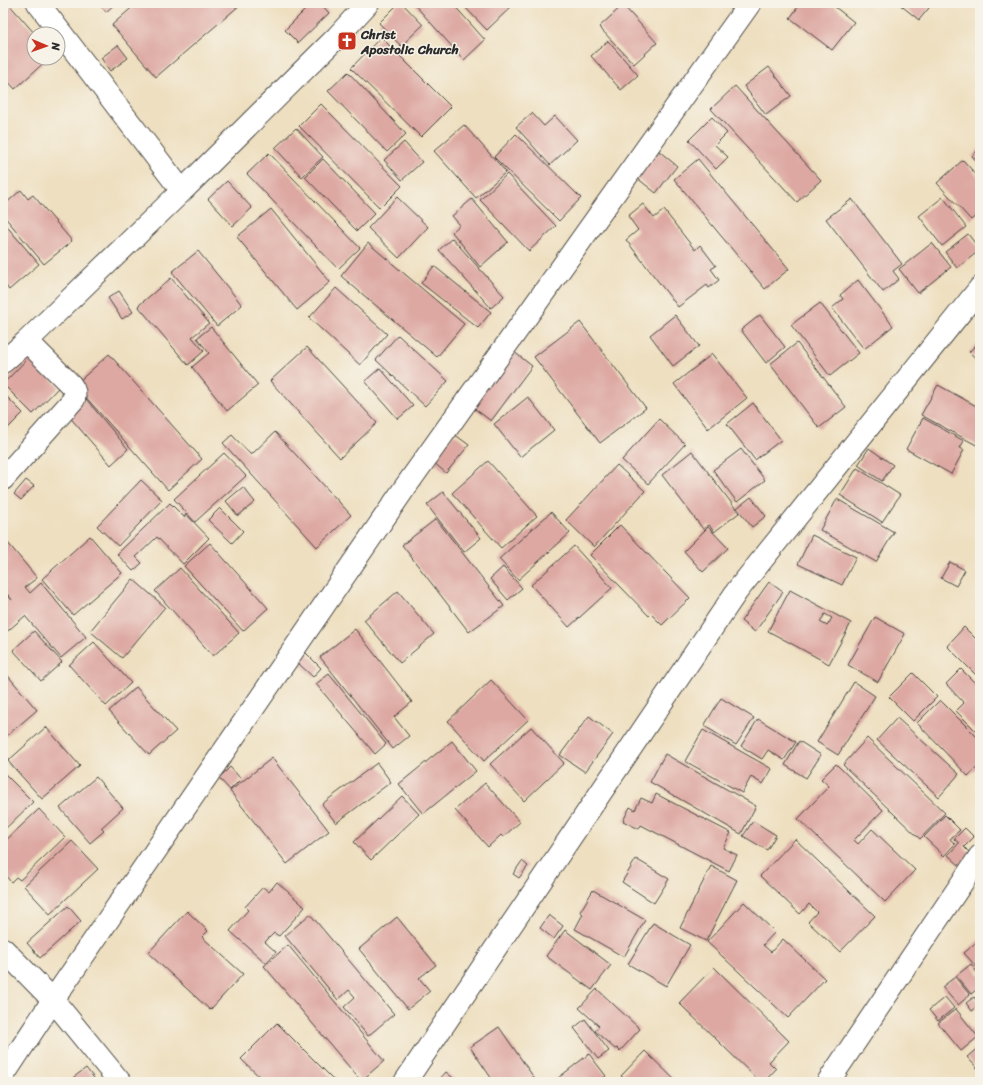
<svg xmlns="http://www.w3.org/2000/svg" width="983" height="1085" font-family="Sriracha,sans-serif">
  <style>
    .building { fill: #dda8a2; fill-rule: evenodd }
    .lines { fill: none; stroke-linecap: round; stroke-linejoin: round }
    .minor-casing { stroke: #484641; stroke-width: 24 }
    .minor { stroke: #fff; stroke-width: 22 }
    .labels { text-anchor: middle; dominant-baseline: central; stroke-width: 3; stroke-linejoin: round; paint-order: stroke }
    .poi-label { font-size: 13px; font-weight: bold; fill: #2b2b2b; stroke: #f7f3e8; text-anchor: start }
  </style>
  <rect width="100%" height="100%" fill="#f7f3e8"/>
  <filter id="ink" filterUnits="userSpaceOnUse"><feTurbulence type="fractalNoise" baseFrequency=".025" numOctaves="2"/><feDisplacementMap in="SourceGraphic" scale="8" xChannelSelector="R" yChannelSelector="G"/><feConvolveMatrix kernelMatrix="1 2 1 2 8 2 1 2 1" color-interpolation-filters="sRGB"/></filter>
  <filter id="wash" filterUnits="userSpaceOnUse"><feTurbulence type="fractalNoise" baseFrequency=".012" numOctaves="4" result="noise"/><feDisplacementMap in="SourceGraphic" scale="16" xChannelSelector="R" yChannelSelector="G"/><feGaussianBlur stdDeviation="0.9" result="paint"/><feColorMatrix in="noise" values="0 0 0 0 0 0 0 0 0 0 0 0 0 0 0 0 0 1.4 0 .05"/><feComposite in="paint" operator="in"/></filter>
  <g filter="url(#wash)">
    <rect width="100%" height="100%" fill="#eedfc0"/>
    <g id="blocks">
      <path class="building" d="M3,3H8L35,34H34V58H49L15,89L3,76Z
        M99,3H116L106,12Z
        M137,3H239L240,5L156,77L112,25Z
        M312,3H320L329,13L298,43L285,30Z
        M399,3H402L423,25L401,46L379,23Z
        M413,3H452L485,40L464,60Z
        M461,3H515L487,30Z
        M801,3H830L854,22L832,50L790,18Z
        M898,3H933L919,20Z
        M623,5L657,43L634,64L599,27Z
        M381,37L451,107L421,137L351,68Z
        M608,41L638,75L621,90L591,56Z
        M118,45L128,58L110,71L101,58Z
        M769,67L791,96L766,115L744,86Z
        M348,72L406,134L387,152L328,91Z
        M735,86L821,180L797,202L711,109Z
        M321,104L402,186L380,208L299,126Z
        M532,113L544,126L555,116L577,140L550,165L516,127Z
        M712,117L727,133L715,145L728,157L716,169L689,140Z
        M464,125L506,172L476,198L434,151Z
        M296,128L323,157L302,177L275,148Z
        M516,134L581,198L559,221L494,157Z
        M404,142L422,162L402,180L384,160Z
        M980,148V165L972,156Z
        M659,151L677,166L656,193L637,178Z
        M269,153L360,248L338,269L247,174Z
        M323,159L375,213L357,231L305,177Z
        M698,159L789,269L765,289L674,179Z
        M963,160L980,179V212L971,220L937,183Z
        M507,174L556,226L529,251L480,200Z
        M227,181L252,208L233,226L208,199Z
        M21,190L28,199L33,195L72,241L44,264L3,215V206Z
        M397,197L428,227L399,258L368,228Z
        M943,197L966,227L942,246L919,216Z
        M472,199L508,242L480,267L452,232L460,225L452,216Z
        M852,199L902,264L893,271L899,279L883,292L826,219Z
        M643,204L654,218L664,210L695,250L700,245L716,266L711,269L719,280L709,288L707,285L678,307L626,240L638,230L628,216Z
        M271,209L330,282L297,310L237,237Z
        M3,222L39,264L9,290L3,282Z
        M968,234L980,250L957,268L945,252Z
        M452,238L504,296L491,308L439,250Z
        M368,243L464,324L437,357L341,276Z
        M932,243L951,267L918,293L899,269Z
        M198,251L242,305L217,326L172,272Z
        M434,266L491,312L478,328L421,283Z
        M171,278L209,323L192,337L204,351L188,365L138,306Z
        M858,280L893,326L864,349L832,308L843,299L840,295Z
        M336,288L387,334L360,365L309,318Z
        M119,291L133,312L122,319L108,298Z
        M820,303L859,353L830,376L791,325Z
        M675,315L699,346L673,366L650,335Z
        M760,315L785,347L766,363L741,330Z
        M580,322L646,408L600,443L534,357Z
        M211,327L258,385L227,411L192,367L209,353L197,338Z
        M398,335L448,381L425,406L376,360Z
        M980,341V362L969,352Z
        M797,343L846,407L819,428L770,364Z
        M307,347L377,423L340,458L270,381Z
        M513,351L532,366L491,421L471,406Z
        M109,354L202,459L168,490L75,385Z
        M712,354L747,398L708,429L674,384Z
        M29,357L59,387L33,414L3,384Z
        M380,368L413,406L398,419L365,381Z
        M938,385L980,408V447L921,415Z
        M3,393L23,413L3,433Z
        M528,397L554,430L520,457L494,424Z
        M86,399L128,449L111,465L67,414Z
        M753,403L781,440L755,460L727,424Z
        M923,418L964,441L960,448L964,450L951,474L906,449Z
        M659,419L685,444L648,484L622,460Z
        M275,432L351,515L317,547L223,443L232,435L251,455Z
        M454,434L469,445L446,473L432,461Z
        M869,448L893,465L882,481L858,465Z
        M741,449L765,480L737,502L713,470Z
        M692,451L739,513L714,532L709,525L703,529L662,475Z
        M224,453L246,476L195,522L174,499Z
        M488,461L537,516L501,548L452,493Z
        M617,465L645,491L594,547L566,520Z
        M857,468L900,495L882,522L840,495Z
        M26,480L34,486L21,500L14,494Z
        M141,480L162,500L118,546L97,526Z
        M243,487L255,502L238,516L226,501Z
        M443,492L481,538L464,552L427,505Z
        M751,497L766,516L752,527L737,508Z
        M837,499L894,532L876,562L820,530Z
        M170,503L184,517L186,514L209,538L183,564L157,537L136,557L142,563L133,571L117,554Z
        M220,508L243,531L232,543L208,520Z
        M551,512L570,533L518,580L499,559Z
        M436,519L504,606L469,632L402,545Z
        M620,525L690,598L662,625L651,614L649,616L590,555Z
        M708,527L728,548L703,572L684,551Z
        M812,535L856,557L842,585L798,564Z
        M90,536L122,573L73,615L42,579Z
        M3,537L37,578L25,587L30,593L41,583L86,637L61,658L25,616L3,635V590L12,600L3,589Z
        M210,543L268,608L243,631L184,566Z
        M574,546L612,588L569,627L531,585Z
        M950,562L965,570L956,586L941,578Z
        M503,567L522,588L508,600L490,579Z
        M180,568L239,633L213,656L155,591Z
        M133,579L165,607L122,658L90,631Z
        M769,582L783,592L755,632L741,621Z
        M790,590L851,623L829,664L768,631ZM825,614L832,618L827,626L820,622Z
        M398,591L434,634L400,663L364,620Z
        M875,617L905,634L878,682L848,665Z
        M964,627L980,643V679L947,646Z
        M355,629L412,702L394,717L409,736L393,749L320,657Z
        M34,631L62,662L41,681L13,650Z
        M94,642L131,683L106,706L69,665Z
        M306,653L321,668L313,677L297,662Z
        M961,669L980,688V735L956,711L964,703L946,684Z
        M3,670L37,710L3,739Z
        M913,673L937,697L913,721L889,697Z
        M329,674L386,744L375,754L316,684Z
        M491,680L528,720L484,761L448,721Z
        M854,682L875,696L838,755L817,742Z
        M136,687L176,731L149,755L109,711Z
        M721,698L754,718L736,745L704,726Z
        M940,700L980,740V765L968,776L917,723Z
        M589,716L613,734L585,772L560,755Z
        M897,718L959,774L939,797L877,740Z
        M758,719L796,742L784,760L768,750L762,759L741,746Z
        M46,727L80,766L42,799L8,761Z
        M531,727L564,763L524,801L490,764Z
        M703,730L772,769L763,784L751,777L742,793L685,761Z
        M867,738L945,813L920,839L843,765Z
        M452,741L476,771L423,814L399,784Z
        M799,741L821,755L806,778L785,765Z
        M665,754L756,806L741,834L650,782Z
        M272,758L329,831L287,864L230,791Z
        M377,763L391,782L336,823L322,804Z
        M836,764L883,810L854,840L858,844L872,829L915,870L885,902L798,819L829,786L821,779Z
        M230,767L241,779L230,790L219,778Z
        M3,772L33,802L3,831Z
        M96,777L123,808L101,828L104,831L90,843L60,808Z
        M485,783L520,822L503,837L501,835L488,847L455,810Z
        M656,794L731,833L723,848L737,855L729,871L641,825L639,829L623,821L630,807L635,810L641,798L652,803Z
        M402,796L419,814L371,860L354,842Z
        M39,809L65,837L20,880L16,877L11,882L3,873V843Z
        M945,815L960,830L950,839L955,844L944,856L924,837Z
        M753,821L776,835L767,850L743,836Z
        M965,828L974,837L964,847L971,854L960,866L948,855L959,843L954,839Z
        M795,839L875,916L840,952L808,922L817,912L809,904L800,914L760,876Z
        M72,841L98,869L50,914L24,886Z
        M636,859L669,879L654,903L622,882Z
        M522,861L528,866L519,878L513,874Z
        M711,866L737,880L706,941L680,928Z
        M277,882L305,907L279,936L274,933L265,942L276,952L266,963L230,931L248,910L245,907L263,887L269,892Z
        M593,890L645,920L624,957L575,929L583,914L580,912Z
        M744,902L775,932L763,945L771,952L783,939L825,979L788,1018L707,942Z
        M68,906L81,921L40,958L27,943Z
        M187,911L208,931L202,937L243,974L210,1010L148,953Z
        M310,914L394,1014L368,1036L344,1007L355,997L349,990L338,1000L285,936Z
        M549,915L563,926L554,939L540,928Z
        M397,917L436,965L419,978L430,991L408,1009L359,949Z
        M653,923L690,945L666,986L628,964Z
        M565,930L611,965L592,990L546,956Z
        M980,939V971L964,953Z
        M288,945L384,1061L361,1081L264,966Z
        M971,964L980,976V987L971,994L956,976Z
        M714,967L789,1041L769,1062L776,1069L764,1082H760L679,1003Z
        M955,977L970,995L958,1005L942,987Z
        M597,989L640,1029L620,1051L617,1048L615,1049L595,1031L599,1026L579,1008Z
        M945,997L954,1008L938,1021L929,1010Z
        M974,997L980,1005L972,1011L966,1003Z
        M956,1009L978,1037L961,1051L938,1023Z
        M585,1019L609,1051L598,1059L574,1028Z
        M277,1023L336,1082H265L241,1059Z
        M499,1027L537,1082H494L470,1047Z
        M980,1046V1066L978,1069L967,1057Z
        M645,1051L677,1082H628L621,1076Z
        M589,1054L606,1076L598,1082H553Z
        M86,1068L97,1082H71L70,1080Z
        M446,1072L458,1082H437Z"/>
    </g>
  </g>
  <g filter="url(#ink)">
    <use href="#blocks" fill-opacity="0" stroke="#484641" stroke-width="1"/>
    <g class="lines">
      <g class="minor-casing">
        <path id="minor" d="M182,191L337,37L368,3
          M3,362L27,341L182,191L38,3
          M3,479L74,399C75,393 75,390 71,385L27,341
          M3,949L53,1000L120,1082
          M3,1076L53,1000L406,486L750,3
          M405,1082L737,591L980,288
          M828,1082L980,856"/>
      </g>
      <use href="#minor" class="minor"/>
    </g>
  </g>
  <defs>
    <g id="church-square" transform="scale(1)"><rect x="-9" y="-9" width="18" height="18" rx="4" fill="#c8321e" stroke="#f7f3e8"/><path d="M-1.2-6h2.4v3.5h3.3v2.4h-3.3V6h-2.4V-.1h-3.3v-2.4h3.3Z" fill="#fff"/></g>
  </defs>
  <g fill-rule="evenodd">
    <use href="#church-square" x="347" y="41"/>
  </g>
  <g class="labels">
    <g class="poi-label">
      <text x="361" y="34">Christ<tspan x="361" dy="15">Apostolic Church</tspan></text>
    </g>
  </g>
  <rect width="983" height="1085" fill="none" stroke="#f7f3e8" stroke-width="16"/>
  <g transform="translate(46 46) rotate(92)"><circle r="19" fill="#f7f3e8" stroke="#a5a39c"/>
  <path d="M0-3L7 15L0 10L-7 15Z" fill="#c8321e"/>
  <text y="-6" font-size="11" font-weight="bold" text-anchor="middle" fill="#2b2b2b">N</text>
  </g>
</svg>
